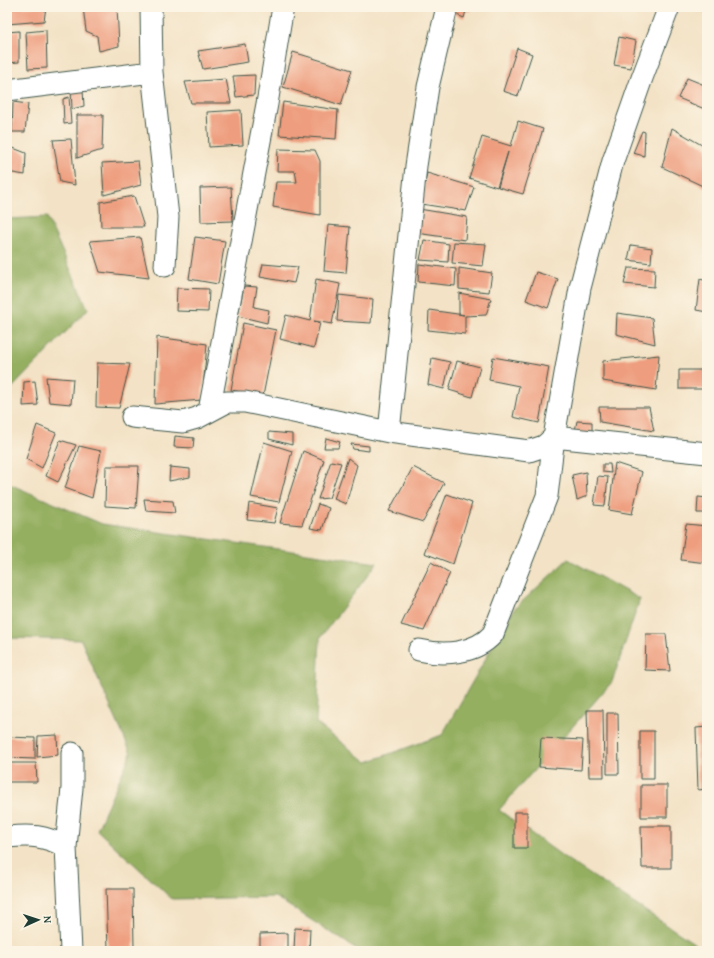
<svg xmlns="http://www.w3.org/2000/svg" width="714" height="958" font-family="'Gentium Book Plus',serif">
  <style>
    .forest { fill: #94af61; stroke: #5a764a }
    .building { fill: #ee9d7e }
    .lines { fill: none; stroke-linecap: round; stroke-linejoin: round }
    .minor-casing { stroke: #3f564a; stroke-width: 23 }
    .minor { stroke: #fff; stroke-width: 21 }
  </style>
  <rect width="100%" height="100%" fill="#fcf5e5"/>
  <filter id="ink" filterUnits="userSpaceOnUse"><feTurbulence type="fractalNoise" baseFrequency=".025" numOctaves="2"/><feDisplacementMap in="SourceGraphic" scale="8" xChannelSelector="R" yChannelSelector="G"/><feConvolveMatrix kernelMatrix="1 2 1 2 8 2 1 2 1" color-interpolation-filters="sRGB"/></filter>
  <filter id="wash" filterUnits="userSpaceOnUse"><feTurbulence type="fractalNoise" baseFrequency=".012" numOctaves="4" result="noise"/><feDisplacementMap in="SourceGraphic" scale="16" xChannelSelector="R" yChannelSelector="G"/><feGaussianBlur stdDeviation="0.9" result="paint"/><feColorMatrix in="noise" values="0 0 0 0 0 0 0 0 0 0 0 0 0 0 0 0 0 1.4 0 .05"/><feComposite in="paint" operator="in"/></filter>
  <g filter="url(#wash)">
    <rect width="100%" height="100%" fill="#f3e2c5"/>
    <path class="forest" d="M47,217L88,309L9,391L7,422V219Z
      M7,483L102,524L377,563L320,638L316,723L367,762L442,735L514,609L568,559L640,599L612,682L499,810L568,860L706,951H360L275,897L172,899L97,830L131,753L81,640L7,638Z"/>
    <g id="blocks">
      <path class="building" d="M7,7H46L44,21L7,24Z
        M83,7H117L119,46L99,51L97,36L86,31Z
        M454,7H472L470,11H466L464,18L452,13Z
        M698,7H707V13L697,9Z
        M46,30L47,68L28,69L26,32Z
        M19,31V62L7,63V32Z
        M619,37L636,41L631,68L614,65Z
        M245,44L248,62L203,69L198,51Z
        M517,48L532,54L518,96L503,91Z
        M293,52L352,70L341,105L283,87Z
        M255,75L254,95L236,97L233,76Z
        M687,78L707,86V110L678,98Z
        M226,79L231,103H191L185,82Z
        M71,90H83L84,106L72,109Z
        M69,97L71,123L64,124L63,99Z
        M13,102L28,104L25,132H12Z
        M283,102L338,110L336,139L279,135Z
        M241,110L243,145L209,147L207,112Z
        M77,115H103L102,150L77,158Z
        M518,121L543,129L523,194L498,187L508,152L497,187L469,178L482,137L511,146Z
        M672,128L707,148V188L662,167Z
        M642,131L645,132L644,156L633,153Z
        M71,139L75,185L60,182L53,140Z
        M8,146L26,153L25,175L7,172Z
        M278,149L315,150L320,161V215L273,207L276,182H297L295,171H277Z
        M138,161L141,185L104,195L102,163Z
        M427,173L474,187L466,211L421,204Z
        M231,187L233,221L201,222L200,188Z
        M134,196L144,227H101L100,202Z
        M419,209L467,217L465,240L416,233Z
        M328,225L350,227L346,273L324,271Z
        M140,237L149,278L100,272L90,241Z
        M195,237L225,241L218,284L189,279Z
        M424,240L449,244L448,262L420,260Z
        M454,242L486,244L483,266L452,263Z
        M631,245L652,248L651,263L628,260Z
        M263,264L298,267L294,283L260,277Z
        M419,264L456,269L455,286L418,282Z
        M459,268L492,273L489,292L459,289Z
        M628,268L655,269L654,287L624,284Z
        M536,272L558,279L548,308L526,300Z
        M316,279L340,284L332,324L314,321L320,323L314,348L280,339L286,315L310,321Z
        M700,279L707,281V312L696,310Z
        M244,286L257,287L254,307L269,310L267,323L238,316Z
        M177,288L209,289L208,312L176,311Z
        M459,293L491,299L486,315L465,316V334L428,330L429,310L464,315L459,314Z
        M339,295L373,299L371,323L337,321Z
        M617,313L652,318L655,344L616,334Z
        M243,323L276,330L263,396L231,390Z
        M157,337L207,344L202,400L155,404Z
        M659,355L656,390L603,381V361Z
        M493,357L549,367L539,423L513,417L519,386L489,380Z
        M432,358L450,362L444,389L428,385Z
        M457,361L480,367L472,397L449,390Z
        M97,363L130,364L119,408L96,407Z
        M679,370H707V389H679Z
        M46,377L73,379L71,404L49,402Z
        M35,381L38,405L23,406L24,382Z
        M599,407H649L654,431L600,422Z
        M577,421L592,422V434L575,431Z
        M37,425L56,433L42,468L26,459Z
        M269,432L292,434V445L269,439Z
        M175,436L194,438L193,448L174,447Z
        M326,438L340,442L338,448H324Z
        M60,440L76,445L58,482L46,476Z
        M264,442L292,451L279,502L251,497Z
        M351,444L369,446V451L353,449Z
        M79,446L101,451L92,498L65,488Z
        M303,451L324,460L302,525L280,523Z
        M348,458L357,465L346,504L334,499Z
        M331,461L341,463L329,498L318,499Z
        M615,463L642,472L632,514L609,510Z
        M603,464H610L611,473L603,472Z
        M106,466H139L136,508L105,506Z
        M170,467L190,469V477L169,481Z
        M413,467L444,483L423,522L389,511Z
        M586,472L587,496L577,500L572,475Z
        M598,476L608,477L605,506L594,505Z
        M447,494L472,503L453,564L424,553Z
        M698,497L707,498V513H697Z
        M144,499L173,501L175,513L146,511Z
        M249,503L278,508L274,523L247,520Z
        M318,504L329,508L322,530L310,528Z
        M686,524L707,526V563L681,560Z
        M431,562L450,573L424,631L401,625Z
        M646,634H666L670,671L645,670Z
        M7,690H10L8,719H7Z
        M587,710H603L604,777H589Z
        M607,713H618L619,774H607Z
        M707,727V789L698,790L696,728Z
        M640,731H654V779H640Z
        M57,735L58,755L37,757L38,736Z
        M7,737L35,738V759L7,758Z
        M541,738L583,740L581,770L539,767Z
        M7,763H36L37,782H7Z
        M641,785H667V817H641Z
        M514,812H527V848H514Z
        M641,826H671V868H642Z
        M106,889H133L134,948L108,949Z
        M295,928L310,929L309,951H294Z
        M288,933V951H260V934Z"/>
    </g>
  </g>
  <g filter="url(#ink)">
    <use href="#blocks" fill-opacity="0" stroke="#3f564a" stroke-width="1"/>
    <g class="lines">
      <g class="minor-casing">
        <path id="minor" d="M151,7L152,72L168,217L165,266
          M7,90L152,72
          M209,411L267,104L283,7
          M132,417L183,422L197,418L227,402H245L389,432L529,451L544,446L554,437L707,453
          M389,432L416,166L428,87L447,7
          M419,650C444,656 475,654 493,634L547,496L554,437L580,288L613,161L642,78L669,7
          M7,837C31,835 44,835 66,847
          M71,951L66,847L72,788V753"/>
      </g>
      <use href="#minor" class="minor"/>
    </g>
  </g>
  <rect width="714" height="958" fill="none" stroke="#fcf5e5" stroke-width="24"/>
  <g transform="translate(38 920) rotate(87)" stroke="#fcf5e5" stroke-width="3" paint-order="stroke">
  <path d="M0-3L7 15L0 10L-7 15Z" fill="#1f3d34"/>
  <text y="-6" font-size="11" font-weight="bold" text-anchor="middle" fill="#1f3d34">N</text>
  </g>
</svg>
